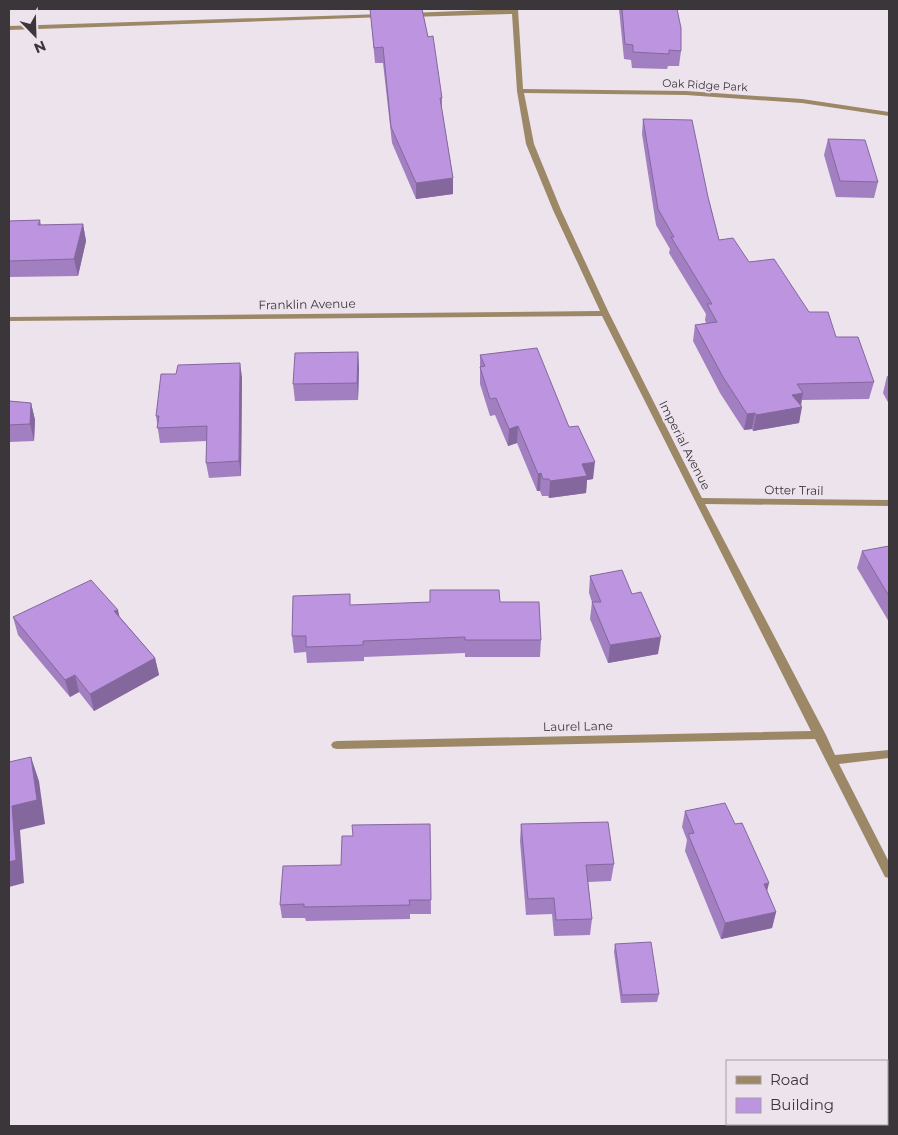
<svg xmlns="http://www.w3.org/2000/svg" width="898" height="1135" font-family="Montserrat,sans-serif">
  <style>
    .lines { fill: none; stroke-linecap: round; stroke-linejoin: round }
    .minor { fill: #9c8867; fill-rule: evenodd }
    .wall { fill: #a27fc1 }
    .shaded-wall { fill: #84689d }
    .building { fill: #bc94e0; stroke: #84689d }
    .labels { text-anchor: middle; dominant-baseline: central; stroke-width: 4; stroke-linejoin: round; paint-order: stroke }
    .far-street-label { font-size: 11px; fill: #3a363a; stroke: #ece3ec }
    .street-label { font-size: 12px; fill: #3a363a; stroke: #ece3ec }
  </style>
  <rect width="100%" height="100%" fill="#ece3ec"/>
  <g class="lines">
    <path class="minor" d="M512,9H518L523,89L686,91L802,99L889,112V116L802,103L686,95L524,93L534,144L561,210L609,313L702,498L889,500V506L705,504L826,735L835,755L889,750V758L839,764L889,862V878L885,877L815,739L337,749L333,748L331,745L333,742L337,741L811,731L602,316L9,321V317L600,311L553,210L526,144L517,91L512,14L410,17L407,15L410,13Z
      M383,14L386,16L385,17L9,30V26Z"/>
  </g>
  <path class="wall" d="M370,9H422L428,37L442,98V110L453,178V194L416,199L392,143L383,63H375Z
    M619,9H677L681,51L679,66H668L667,69L632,68L631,60L624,59Z
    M643,119L708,197L719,240L809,312L836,337L874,382L869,399L802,400L799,423L753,431L752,429L744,430L720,393L693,341L695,325L706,323L705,320L706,314L669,253L670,249L656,225L642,134Z
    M828,139L878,182L874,198L836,197L824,155Z
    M40,220L41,225L83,224L86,241L78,276L9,277V221Z
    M358,352L359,369L358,400L295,401L293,384Z
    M480,355L569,427L593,479L587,480L586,493L549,498L548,496H542L540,491H537L517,443L508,446L495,415L490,416L480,384Z
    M887,376H889V404L883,393Z
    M242,377L241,476L209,478L206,463L207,441L160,443L156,416Z
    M9,401L31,403L35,420L34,441L9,442Z
    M889,546V622L857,568L862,551Z
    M590,576L632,594L658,654L608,663L590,619L592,602L589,593Z
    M500,602L541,640L540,657H465V653L364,657V661L307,663L306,652L294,653L292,636L351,605Z
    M13,617H120L155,658L159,675L94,711L79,692L70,697L18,635Z
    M685,811L767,891L776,912L772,928L721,939L685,851L687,840L682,827Z
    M430,824L431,914H410V919L306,921L305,918H282L280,905L341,865L353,836Z
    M521,824L614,864L611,881L588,882L592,919L590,935L554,936L552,914L526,915L520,841Z
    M615,944L659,994L657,1002L621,1003L614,952Z"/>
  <path class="shaded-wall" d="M453,178V194L416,199V183Z
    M83,224L86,241L78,276L74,259Z
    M358,352L359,369L358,400L357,383Z
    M240,363L242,377L241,476L239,461Z
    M803,393L800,407H802L799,423L753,431L756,415L792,395Z
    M31,403L35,420L34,441L30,424Z
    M755,413L752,429L744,430L747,414Z
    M518,426L517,443L508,446L509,429Z
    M595,462L593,479L587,480L586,493L549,498L550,481L582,464Z
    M541,473L540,491H537L538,474Z
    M118,610L122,627L114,611Z
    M661,637L658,654L608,663L610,645Z
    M155,658L159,675L94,711L90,694Z
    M75,675L79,692L70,697L65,680Z
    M31,757L39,781L45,824L20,830L24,883L9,887V862L12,806Z
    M769,883L765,900L764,884Z
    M776,912L772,928L721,939L725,923Z"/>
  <path class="building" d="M370,9H422L428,37L433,36L442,98H440L453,178L416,183L391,127L383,47L374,48Z
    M622,9H677L681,28V51L669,50V54L633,52V45L625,44Z
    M643,119L692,120L708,197L719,240L733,238L749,262L774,259L809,312H828L836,337H858L874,382L797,384L803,393L792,395L802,407L756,415L755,413L747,414L723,377L695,325L717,322L707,304H712L671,237H674L658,209Z
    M828,139L865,140L878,182L840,181Z
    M40,220L38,225L83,224L74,259L9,261V221Z
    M537,348L569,427L578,426L595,462L582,464L587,476L550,481L549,479H543L541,473L538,474L518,426L509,429L496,398L490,399L480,367L485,366L480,355Z
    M358,352L357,383L293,384L295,353Z
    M240,363L239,461L206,463L207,426L157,428L159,416H156L161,374H176L178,365Z
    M9,401L31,403L30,424L9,425Z
    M889,546V596L862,551Z
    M622,570L632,594L641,592L661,637L610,645L592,602H601L590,576Z
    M91,580L118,610L114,611L155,658L90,694L75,675L65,680L13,617Z
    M430,590H499L500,602H539L541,640H465V637L363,641V645L306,647V636H292L293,596L350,594V605L430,602Z
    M31,757L37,800L12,806L16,860L9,862V762Z
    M725,803L735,824L742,823L769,883L764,884L776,912L725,923L688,834L694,833L685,811Z
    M608,822L614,864L586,865L592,919L556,920L554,898L528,899L521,824Z
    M430,824L431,900H409L410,905L304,907V904L280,905L283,866L341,865L342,836H353L352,825Z
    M651,942L659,994L622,995L615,944Z
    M757,1124H855L856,1126H752V1125Z"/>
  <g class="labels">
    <g class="far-street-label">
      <text transform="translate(705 85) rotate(3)">Oak Ridge Park</text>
    </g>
    <g class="street-label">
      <text transform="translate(307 304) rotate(-1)">Franklin Avenue</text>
      <text transform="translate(685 445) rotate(63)">Imperial Avenue</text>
      <text transform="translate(794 490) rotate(1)">Otter Trail</text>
      <text transform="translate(578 726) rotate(-1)">Laurel Lane</text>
    </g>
  </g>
  <rect width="898" height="1135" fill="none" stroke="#3a363a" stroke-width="20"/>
  <rect x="726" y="1060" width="162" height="65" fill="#ece3ec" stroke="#a59ea5"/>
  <rect x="736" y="1076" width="25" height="8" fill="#9c8867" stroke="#a59ea5"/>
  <text x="770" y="1085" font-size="15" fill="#3a363a">Road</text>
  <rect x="736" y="1098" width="25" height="15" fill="#bc94e0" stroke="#a59ea5"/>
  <text x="770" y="1110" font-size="15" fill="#3a363a">Building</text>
  <g transform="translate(35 35) rotate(157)" stroke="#ece3ec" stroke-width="4" paint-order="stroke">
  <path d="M0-4L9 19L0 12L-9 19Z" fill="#3a363a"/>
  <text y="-8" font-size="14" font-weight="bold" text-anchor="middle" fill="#3a363a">N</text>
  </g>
</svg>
